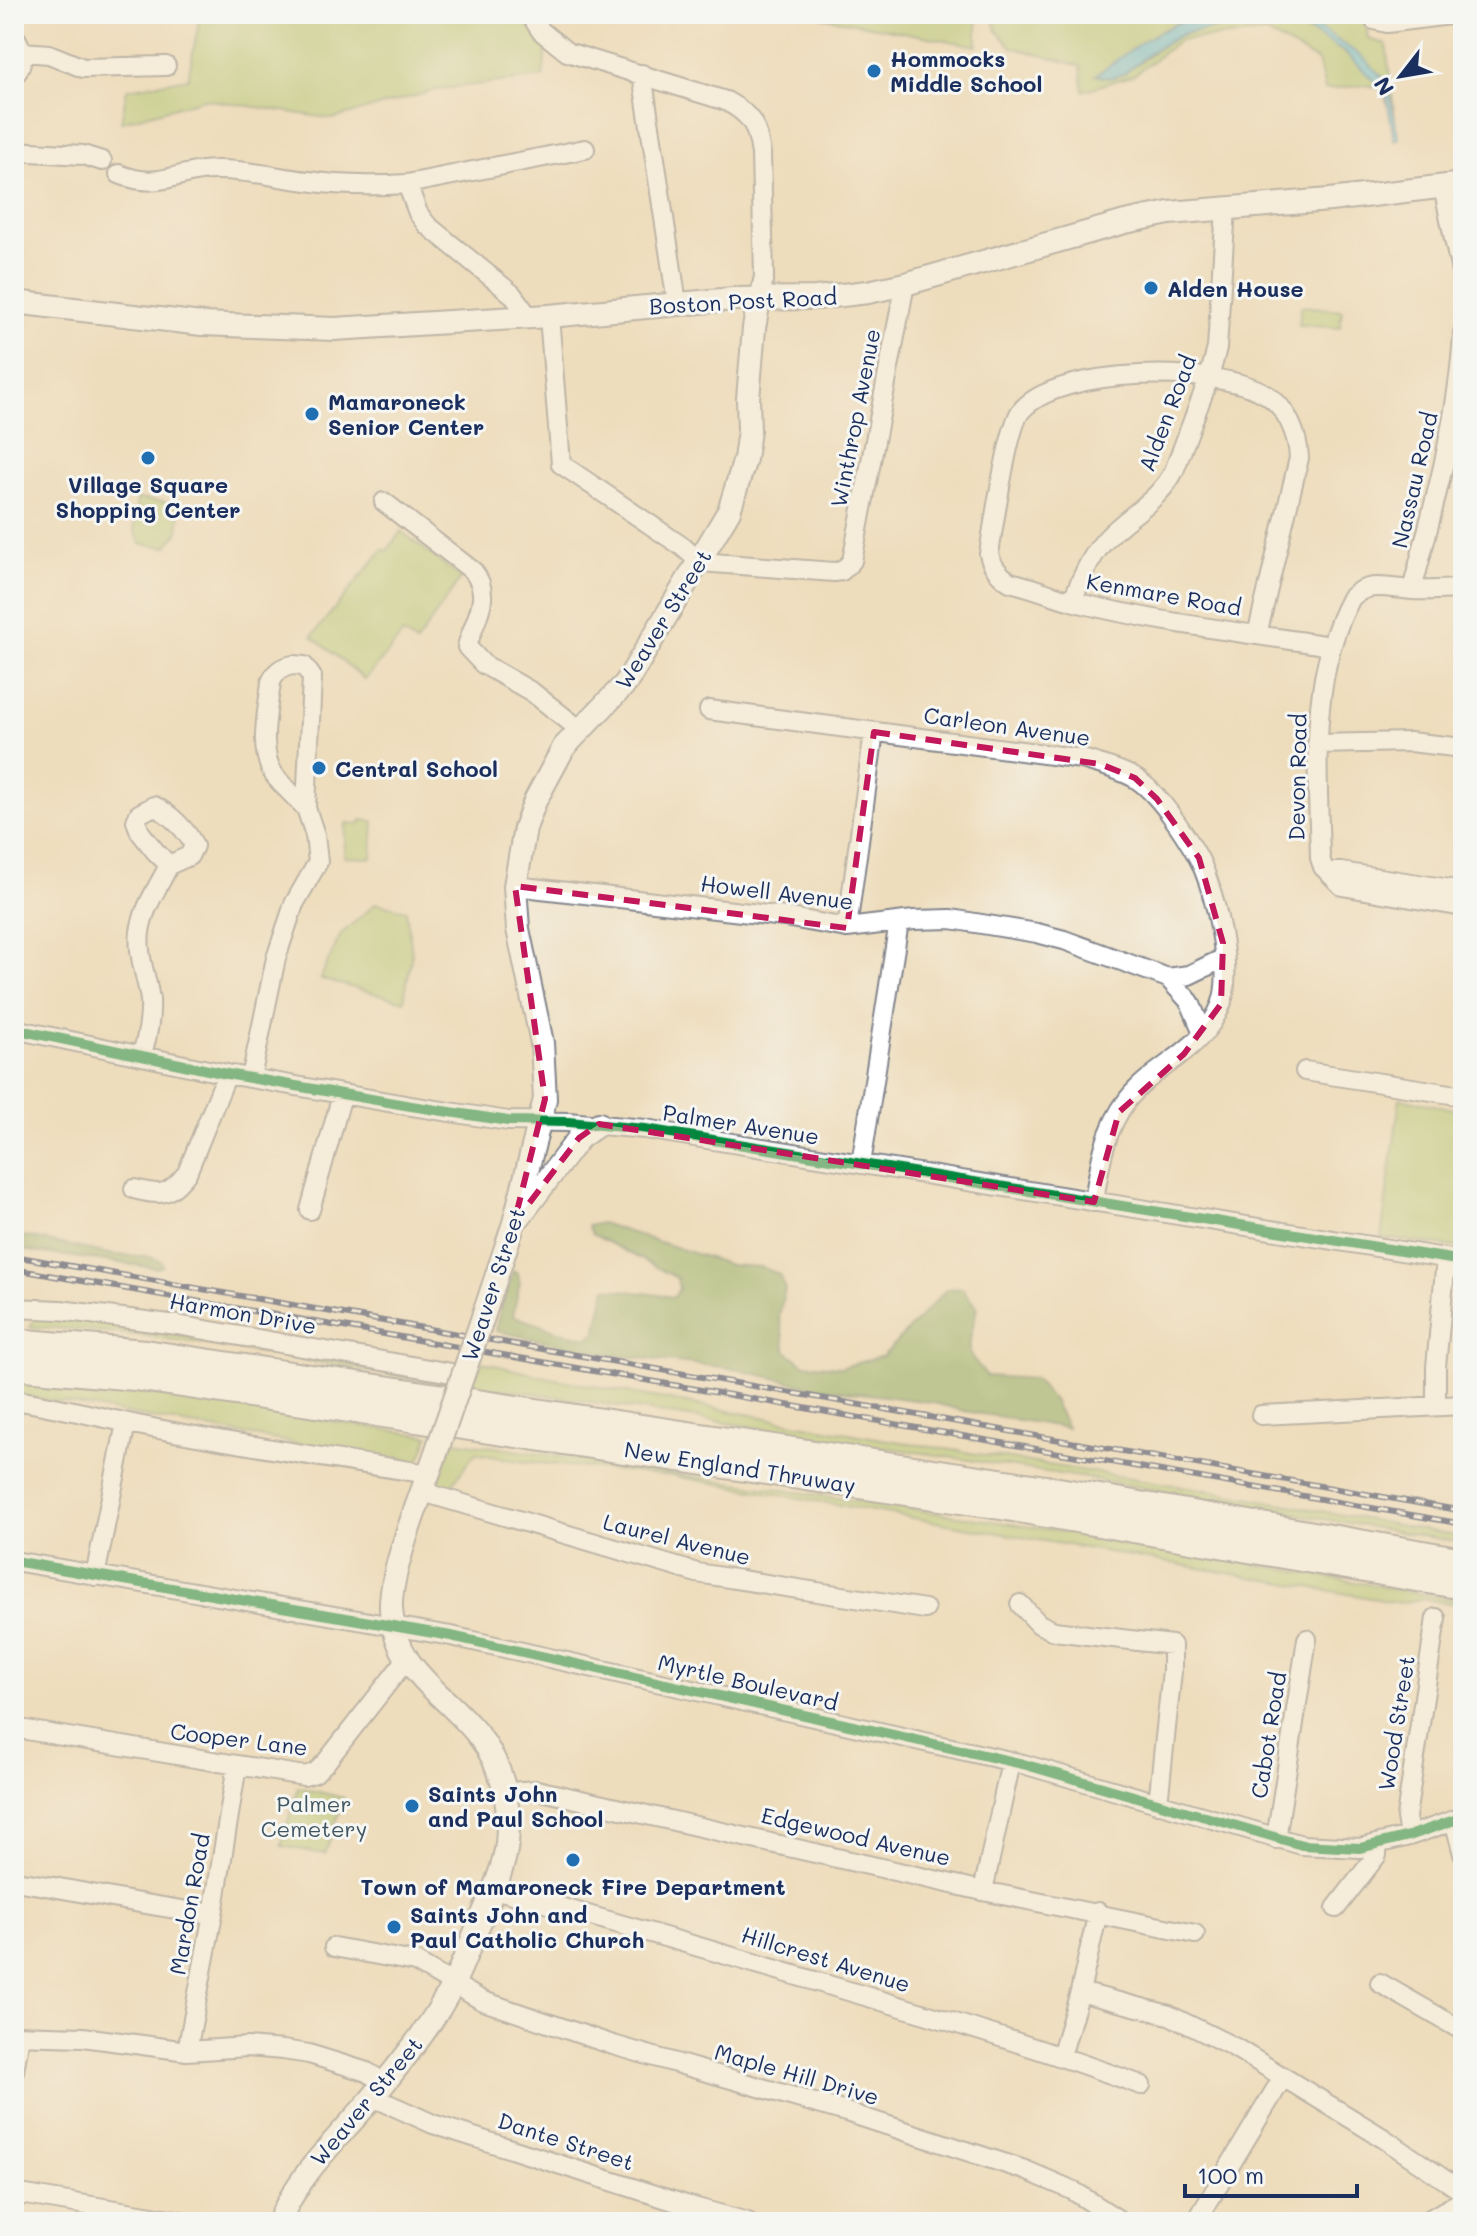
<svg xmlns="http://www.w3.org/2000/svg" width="1477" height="2236" font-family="Mali,sans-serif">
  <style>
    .green { fill: #aac86f; stroke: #627c66; stroke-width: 2 }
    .forest { fill: #87ac62; stroke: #516e60; stroke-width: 2 }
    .water { fill: #5cbeda; stroke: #3c769c; stroke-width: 2 }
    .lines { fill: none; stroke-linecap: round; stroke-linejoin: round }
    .minor-casing { stroke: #84868d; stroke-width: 22 }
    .major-casing { stroke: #84868d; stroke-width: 26 }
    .highway-casing { stroke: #84868d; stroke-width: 30 }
    .minor { stroke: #fff; stroke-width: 18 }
    .major { stroke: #fff; stroke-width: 22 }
    .highway { stroke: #fff; stroke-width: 26 }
    .rail-casing { stroke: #1b2f5e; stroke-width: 6 }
    .rail { stroke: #f6f6f2; stroke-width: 3; stroke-dasharray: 9; stroke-linecap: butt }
    .major-bridge-casing { stroke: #84868d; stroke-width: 26; stroke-linecap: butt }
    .major-bridge { stroke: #fff; stroke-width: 22 }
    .cycleway-casing { stroke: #f6f6f2; stroke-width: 15 }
    .cycleway { stroke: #00873e; stroke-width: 10 }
    .marked { fill: none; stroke: #c2185b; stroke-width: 6; stroke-dasharray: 16 10; stroke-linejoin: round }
    .poi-dot { fill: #1f6fb2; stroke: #f6f6f2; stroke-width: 3 }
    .labels { text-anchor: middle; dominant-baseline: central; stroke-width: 6; stroke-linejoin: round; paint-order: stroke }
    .poi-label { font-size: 22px; font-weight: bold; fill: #1b2f5e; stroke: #f6f6f2; text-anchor: start }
    .street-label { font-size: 22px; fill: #1b2f5e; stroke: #f6f6f2 }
    .park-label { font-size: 22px; fill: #3f5562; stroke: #f6f6f2 }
  </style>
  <rect width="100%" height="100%" fill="#f6f6f2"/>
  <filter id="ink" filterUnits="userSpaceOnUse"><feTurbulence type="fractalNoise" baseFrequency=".0125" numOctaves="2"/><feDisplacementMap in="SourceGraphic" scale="16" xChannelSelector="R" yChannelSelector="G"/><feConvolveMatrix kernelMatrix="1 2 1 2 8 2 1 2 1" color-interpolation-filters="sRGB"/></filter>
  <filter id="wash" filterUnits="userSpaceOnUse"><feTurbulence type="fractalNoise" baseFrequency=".006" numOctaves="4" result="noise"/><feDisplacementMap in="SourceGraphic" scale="32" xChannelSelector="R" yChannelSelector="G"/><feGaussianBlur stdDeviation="1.8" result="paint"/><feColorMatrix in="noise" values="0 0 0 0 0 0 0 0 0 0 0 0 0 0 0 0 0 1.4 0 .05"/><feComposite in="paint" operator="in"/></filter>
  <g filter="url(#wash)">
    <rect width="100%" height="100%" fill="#eeddbc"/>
    <path class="green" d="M180,14H525L547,44L543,77L440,89L333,119L204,99L121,122L127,89L188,78L199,21Z
      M822,14H977V46L821,17Z
      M991,14H1227L1175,24L1146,39L1096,75C1125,87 1157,40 1188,33C1258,17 1306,14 1360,67C1373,80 1384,88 1388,106L1383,92L1380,88L1365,85L1325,90L1318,61L1267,33L1180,40L1134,75L1083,91L1081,66L1012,47L997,31Z
      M1279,14H1365L1368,39L1386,44L1395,118L1386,79L1308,21Z
      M1301,306L1342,310L1340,328L1299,325Z
      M137,499L181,504L178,533L166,547L141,544L134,530Z
      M401,531L461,578L416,643L403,634L365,680L312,636L383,549L387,551Z
      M362,820L374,821L372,858L344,857L346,823L361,824Z
      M376,903L406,910L412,953L404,1001L320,979L341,934Z
      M1400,1098L1463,1111V1248L1381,1238Z
      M38,1314L93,1318L447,1379L446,1384C308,1362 169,1332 30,1327Z
      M482,1362L550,1378L882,1439L1207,1490L1463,1537V1543L1099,1480L519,1391L471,1387Z
      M14,1382L85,1384L429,1436L421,1457L416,1462L397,1457L395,1461L14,1394Z
      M454,1441L1119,1540L1463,1601V1605L1421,1599L1399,1603L673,1476L518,1461L475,1453L446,1493L439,1489L437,1485Z
      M298,1787L344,1798L325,1854L281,1846Z"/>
    <path class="forest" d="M601,1223L730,1265L762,1267L779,1274L785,1289L779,1316L786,1351L804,1364L842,1367L883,1356L947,1289L962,1288L977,1308L970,1340V1355L987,1376L1035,1379L1053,1400L1067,1428L964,1411L930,1402L813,1387L730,1368L611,1355L496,1331L498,1317L513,1271L518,1274L520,1282L513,1316L565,1333L588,1338L596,1332L606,1288L674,1297L679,1289L677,1278L592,1234L588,1226Z
      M14,1234L114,1255L147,1256L161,1261L163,1266L157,1268L14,1249Z"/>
    <path class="water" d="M1216,14H1279L1308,21L1363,57L1387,82L1399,139L1394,140L1386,94L1380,87L1346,53L1308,30L1272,21L1184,33L1153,50L1125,73L1110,78L1096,75L1146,39L1175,24Z"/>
  </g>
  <g filter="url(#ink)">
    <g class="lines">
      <g class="minor-casing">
        <path id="minor" d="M530,14L541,31L567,52L726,101C752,115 757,125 761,154L764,276L759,300
          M1369,14L1374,20L1387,23L1458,14
          M14,35C23,48 26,63 14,76
          M22,52L49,54L83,68L166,66
          M642,74L677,303
          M14,151L83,155L102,161
          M119,174C161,191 176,170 215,170C246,169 278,178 308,181C341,186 374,186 407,184L418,213L427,225L512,294L529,317
          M407,184L585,149
          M1443,187L1463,281
          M549,316L561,464L683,547L700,562L834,572L842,571L852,561L905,284
          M384,502L473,571C494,597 473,621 467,647L483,664L532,692L579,729
          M1463,589C1446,589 1428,591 1412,590C1390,589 1368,580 1351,598C1308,678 1318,771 1320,858L1323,867L1342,886L1463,907
          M1412,590C1434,505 1458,421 1463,333
          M1072,601C1082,578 1090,556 1108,537C1130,514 1159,501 1174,471L1209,378L1217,348L1226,208
          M1257,635L1299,458C1298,435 1287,408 1267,395C1221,365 1057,366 1021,411C1008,427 993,528 989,554C992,567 999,575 1010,582C1032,587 1053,596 1075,602C1158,623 1246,633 1331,646
          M293,665L304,666L312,677L306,808C296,798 284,787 275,776C257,751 268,711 271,682C276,671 281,667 293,665Z
          M709,710L1082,759C1099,764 1118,769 1133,777C1157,790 1185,834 1198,857C1215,889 1234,972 1221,1005C1202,1052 1156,1064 1128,1099C1105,1128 1099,1166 1094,1202
          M1317,744L1410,742L1463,748
          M154,806C169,813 188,831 194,846L189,856L169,865L155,851L140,832L136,821L139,814Z
          M1328,872H1341L1463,891
          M515,886L785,917L847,928L914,920L951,919L1037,933L1064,940L1168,978L1190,1002L1203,1033
          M847,928L874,732
          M1168,978L1189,975L1224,958
          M14,1029L227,1074L411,1106L508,1121L568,1122L645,1129L1463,1261
          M142,1054C147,1038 151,1017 150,1000C147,977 137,956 140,932C143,908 159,886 169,865
          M1305,1071L1463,1096
          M251,1078L276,958L294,904L318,862L315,835L306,808
          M861,1164L899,922
          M134,1189C162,1196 168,1196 187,1173L227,1074
          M310,1210L342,1095
          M14,1308L60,1310L177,1325L463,1375
          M14,1400C63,1407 109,1420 158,1429C248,1446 338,1460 429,1474
          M1436,1405V1367L1446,1259
          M1261,1415L1463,1405
          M423,1492L697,1573L925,1609
          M14,1561L451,1636L1023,1764L1302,1845L1360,1848L1409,1836L1463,1817
          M95,1576L126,1423
          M1020,1604L1039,1624L1054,1631L1172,1645V1671L1158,1804
          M14,1728L304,1776L315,1773L326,1762L406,1660
          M507,1792L537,1790L983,1891L1195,1934
          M1454,1820L1463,1854
          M1409,1836L1406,1817L1436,1618
          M1276,1839L1307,1639
          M14,1881C81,1890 146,1907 213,1914
          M494,1889C606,1919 717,1952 828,1985C933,2016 1038,2047 1141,2085
          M983,1891L1011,1762
          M1336,1908L1377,1855V1845
          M334,1947L415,1962L483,2001L613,2045L846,2112L1025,2170L1072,2190L1122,2222
          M1380,1983L1463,2031
          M1080,1992L1169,2015L1234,2047L1383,2138L1463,2192
          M14,2035L83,2037L187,2051L247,2047L283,2050L309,2054L367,2072L383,2082
          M187,2051L213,1914L237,1765
          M1061,2056L1080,1992L1098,1912
          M14,2071L20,2036
          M373,2097L433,2124L686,2205L748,2222
          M14,2193L188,2222
          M1196,2222L1283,2077
          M1425,2222L1463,2200"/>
      </g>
      <g class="major-casing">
        <path id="major" d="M14,302L202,324L334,329L549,316L733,299L816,298L868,292L905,284L1125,222L1169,213L1330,200L1463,184
          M520,1216L579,1138L599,1124
          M482,1320L514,1223L545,1099L542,1043L518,929L515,886L525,828L535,801L564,747L626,683L729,511L745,459L749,430L748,399L754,328L759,300
          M279,2222C299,2172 339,2138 373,2097C402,2061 432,2026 453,1984C464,1962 472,1939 482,1917C492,1893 504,1869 507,1843C511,1804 503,1766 478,1735C444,1692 395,1671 391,1609C389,1570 425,1486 438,1447"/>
      </g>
      <g class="highway-casing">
        <path id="highway" d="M14,1342L145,1353L1059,1491L1463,1561
          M14,1366L135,1377L1007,1507L1463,1586"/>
      </g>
      <use href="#minor" class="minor"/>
      <use href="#major" class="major"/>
      <use href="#highway" class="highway"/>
      <g class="rail-casing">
        <path id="rail" d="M14,1256L1463,1511
          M14,1269L1463,1524"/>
      </g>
      <use href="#rail" class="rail"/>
      <g class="major-bridge-casing">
        <path id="major-bridge" d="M438,1447L482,1320"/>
      </g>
      <use href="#major-bridge" class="major-bridge"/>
      <g class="cycleway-casing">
        <path id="cycleway" d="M14,1029L227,1074L411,1106L508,1121L568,1122L645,1129L1463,1261
          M14,1561L451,1636L1023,1764L1302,1845L1360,1848L1409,1836L1463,1817"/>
      </g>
      <use href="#cycleway" class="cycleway"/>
    </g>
  </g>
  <path d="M0 0H1477V2236H0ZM874,732L1100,764L1135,778L1157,799L1199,858L1223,943L1221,1004L1184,1054L1119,1112L1094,1202L599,1124L579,1138L514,1223L545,1099L515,886L847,928Z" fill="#eeddbc" fill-opacity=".55" fill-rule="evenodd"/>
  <path class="marked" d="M874,732L1100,764L1135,778L1157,799L1199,858L1223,943L1221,1004L1184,1054L1119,1112L1094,1202L599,1124L579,1138L514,1223L545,1099L515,886L847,928Z"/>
  <g class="poi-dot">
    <circle cx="874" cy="71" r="8"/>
    <circle cx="1151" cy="288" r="8"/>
    <circle cx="312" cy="414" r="8"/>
    <circle cx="148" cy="458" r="8"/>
    <circle cx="319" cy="768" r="8"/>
    <circle cx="412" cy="1806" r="8"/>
    <circle cx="573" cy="1860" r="8"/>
    <circle cx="394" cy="1927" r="8"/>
  </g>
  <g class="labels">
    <g class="poi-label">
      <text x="890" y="58">Hommocks<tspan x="890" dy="25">Middle School</tspan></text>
      <text x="1167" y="288">Alden House</text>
      <text x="328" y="401">Mamaroneck<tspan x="328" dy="25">Senior Center</tspan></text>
      <text x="148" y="484" text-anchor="middle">Village Square<tspan x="148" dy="25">Shopping Center</tspan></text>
      <text x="335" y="768">Central School</text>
      <text x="428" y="1793">Saints John<tspan x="428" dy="25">and Paul School</tspan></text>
      <text x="573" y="1886" text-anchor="middle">Town of Mamaroneck Fire Department</text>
      <text x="410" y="1914">Saints John and<tspan x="410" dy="25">Paul Catholic Church</tspan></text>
    </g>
    <g class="street-label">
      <text transform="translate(743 301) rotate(-3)">Boston Post Road</text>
      <text transform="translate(1167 413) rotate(-69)">Alden Road</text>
      <text transform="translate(855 418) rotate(-79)">Winthrop Avenue</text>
      <text transform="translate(1414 480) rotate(-77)">Nassau Road</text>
      <text transform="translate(1164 594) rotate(10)">Kenmare Road</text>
      <text transform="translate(663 619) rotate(-58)">Weaver Street</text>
      <text transform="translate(1007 726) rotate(8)">Carleon Avenue</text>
      <text transform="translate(1297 777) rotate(-89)">Devon Road</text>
      <text transform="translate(777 892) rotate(7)">Howell Avenue</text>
      <text transform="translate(741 1124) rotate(9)">Palmer Avenue</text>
      <text transform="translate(493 1284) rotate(-72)">Weaver Street</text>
      <text transform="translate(243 1313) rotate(10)">Harmon Drive</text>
      <text transform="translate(740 1467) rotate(9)">New England Thruway</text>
      <text transform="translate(677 1539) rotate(14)">Laurel Avenue</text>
      <text transform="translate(748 1682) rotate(13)">Myrtle Boulevard</text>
      <text transform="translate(1396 1723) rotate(-81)">Wood Street</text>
      <text transform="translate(1268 1735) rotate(-81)">Cabot Road</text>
      <text transform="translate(239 1739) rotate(7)">Cooper Lane</text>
      <text transform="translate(856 1836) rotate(13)">Edgewood Avenue</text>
      <text transform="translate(189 1904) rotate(-80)">Mardon Road</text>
      <text transform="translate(826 1959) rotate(17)">Hillcrest Avenue</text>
      <text transform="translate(797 2074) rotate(16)">Maple Hill Drive</text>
      <text transform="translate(366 2101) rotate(-50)">Weaver Street</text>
      <text transform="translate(566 2141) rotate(18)">Dante Street</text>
    </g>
    <g class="park-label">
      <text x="314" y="1803">Palmer<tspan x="314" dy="25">Cemetery</tspan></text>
    </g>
  </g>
  <rect width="1477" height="2236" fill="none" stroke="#f6f6f2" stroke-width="48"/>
  <g transform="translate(1401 76) rotate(239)" stroke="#f6f6f2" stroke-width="6" paint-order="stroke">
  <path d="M0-6L14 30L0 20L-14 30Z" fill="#1b2f5e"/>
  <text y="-12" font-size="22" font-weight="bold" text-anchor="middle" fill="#1b2f5e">N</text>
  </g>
  <path d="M1185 2184v12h172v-12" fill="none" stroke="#1b2f5e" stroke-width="4"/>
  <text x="1197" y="2184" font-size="24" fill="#1b2f5e" stroke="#f6f6f2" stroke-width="6" paint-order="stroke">100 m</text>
</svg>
